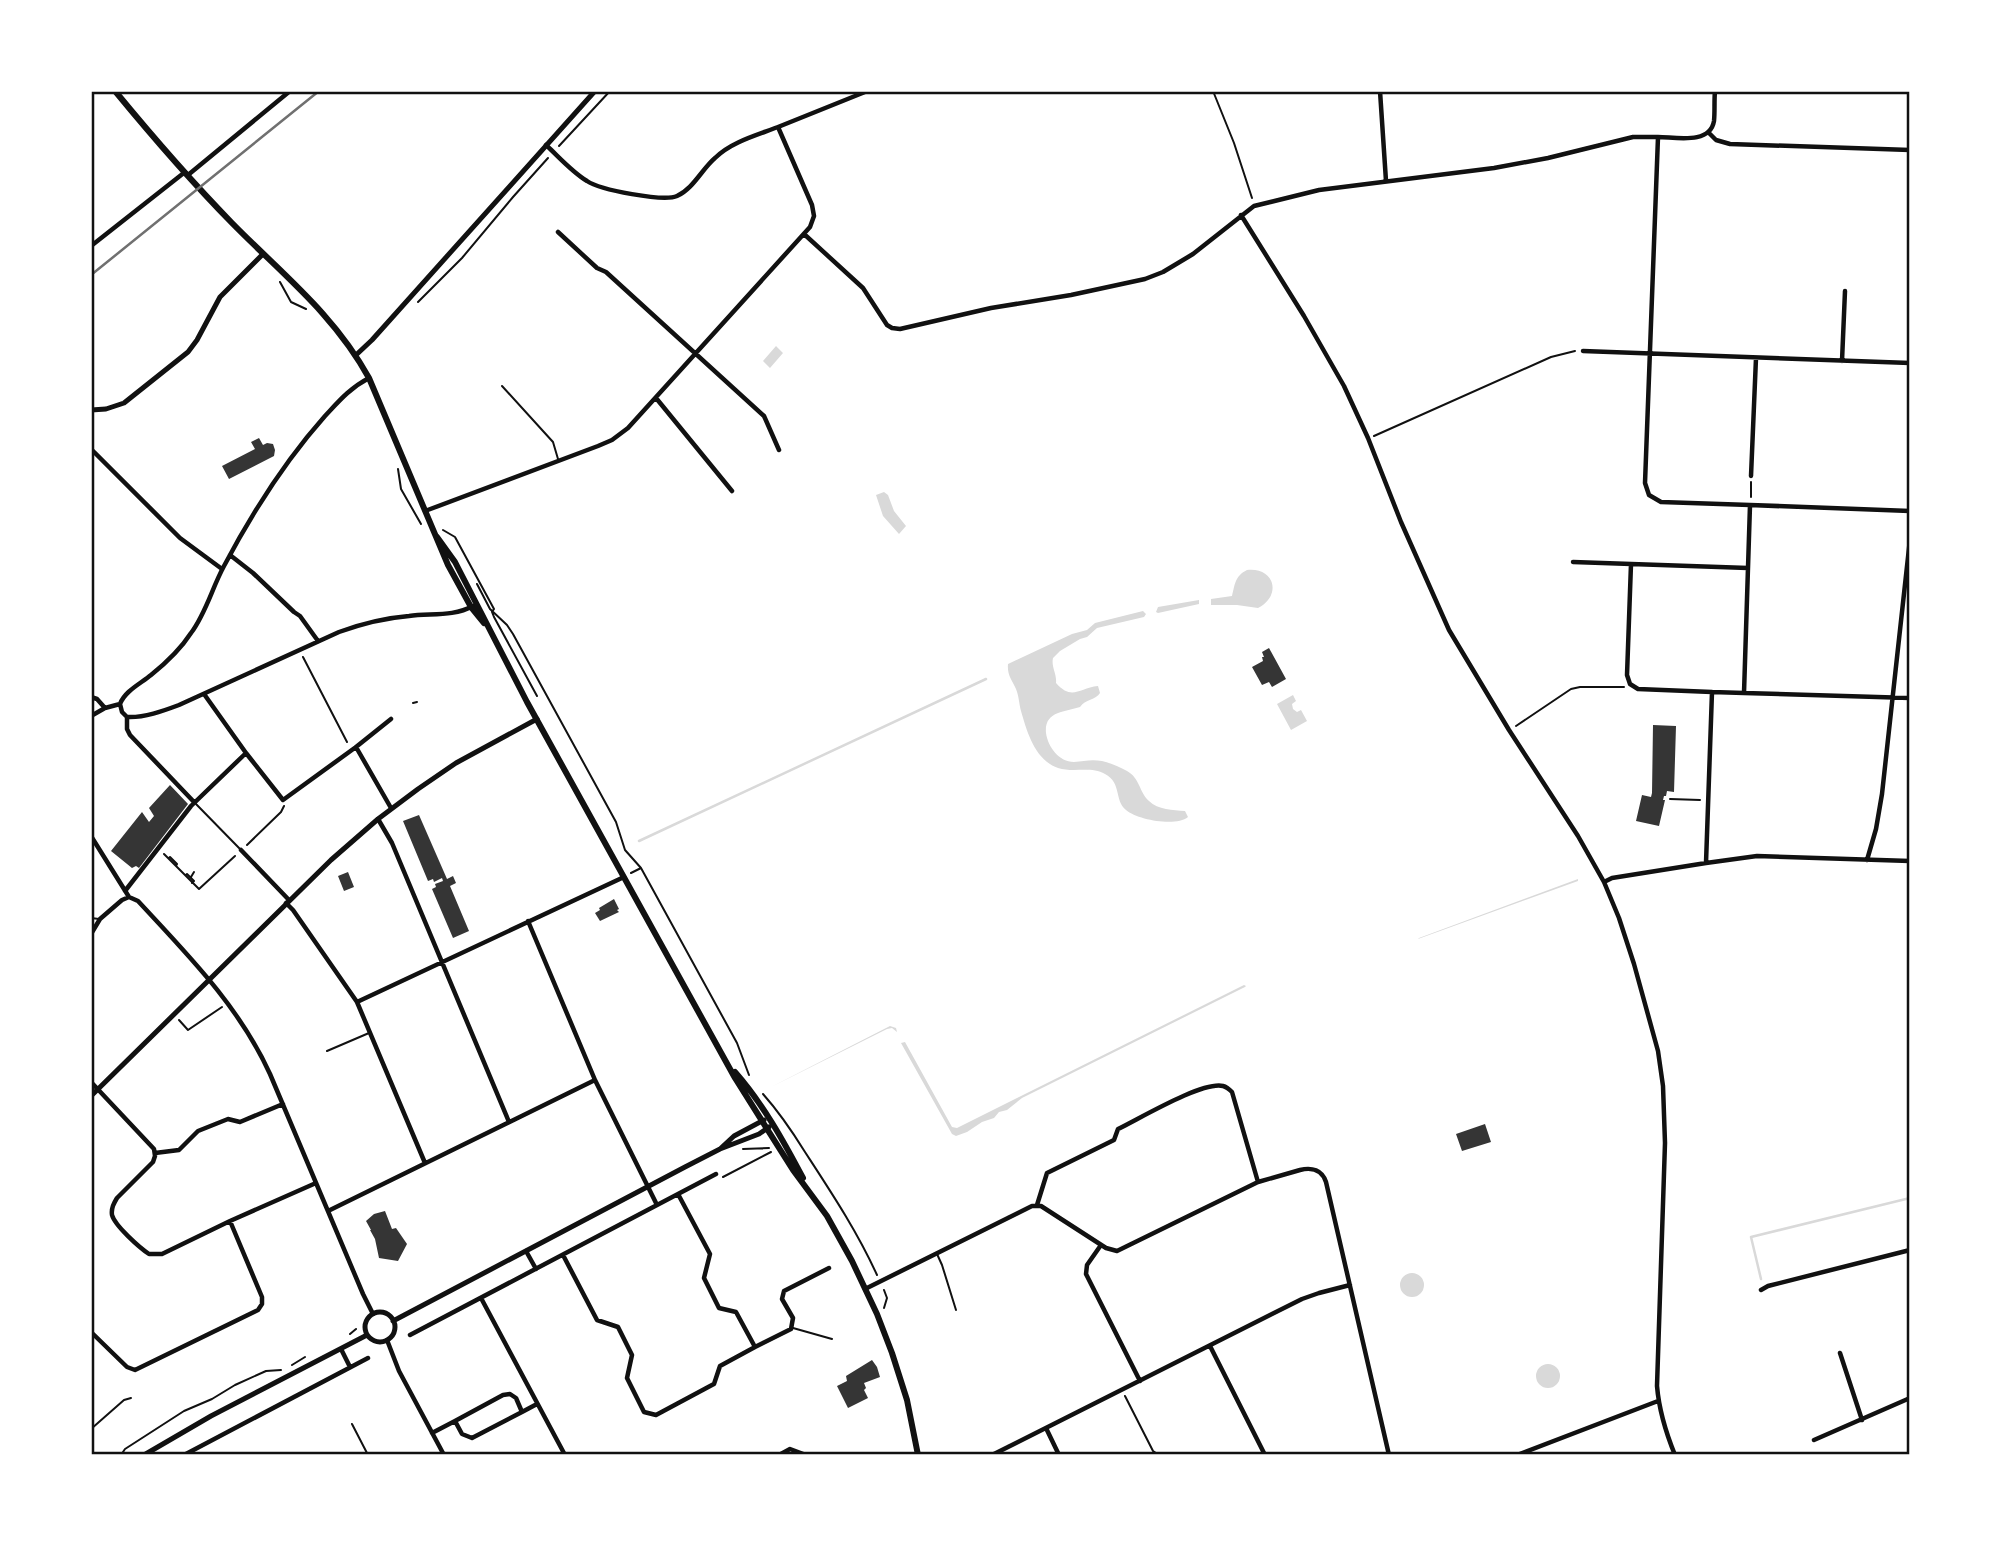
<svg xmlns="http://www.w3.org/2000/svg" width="2001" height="1546" font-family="Raleway,sans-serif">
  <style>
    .water { fill: #d9d9d9 }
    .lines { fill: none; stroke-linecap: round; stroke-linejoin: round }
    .stream { stroke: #d9d9d9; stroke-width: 2.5 }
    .building { fill: #353535 }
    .path { stroke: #111; stroke-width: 2 }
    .service { stroke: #111; stroke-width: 2 }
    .minor { stroke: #111; stroke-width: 4.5 }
    .tertiary { stroke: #111; stroke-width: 5 }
    .secondary { stroke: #111; stroke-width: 6 }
    .rail { stroke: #707070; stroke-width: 2.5 }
    .neatline { fill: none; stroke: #111; stroke-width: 2.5 }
  </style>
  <rect width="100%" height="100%" fill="#fff"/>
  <path class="water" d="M776,346L783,353L770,368L763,361Z
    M884,492L888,495L894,511L906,526L899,534L883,516L876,495Z
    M1247,570C1275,567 1282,596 1258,608L1237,605H1211V599L1232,596C1235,584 1235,576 1247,570Z
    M1199,600V604L1158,613L1156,612L1158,607Z
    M1143,611L1146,614L1144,617L1097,628L1087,637L1080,639L1060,651L1053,658C1051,667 1057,674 1056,683C1072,701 1079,688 1098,686L1100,693C1096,700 1085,699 1080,707C1065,712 1044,711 1046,733C1048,747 1059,762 1074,762C1084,761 1092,759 1102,761C1110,763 1120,767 1127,771C1140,778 1139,792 1149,801C1158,810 1173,810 1185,811L1188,817C1176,827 1138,820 1126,810C1114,800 1122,783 1105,774C1091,766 1073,773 1058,768C1035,760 1027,732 1021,711C1019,704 1019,696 1016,689C1012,680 1007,675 1008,664L1072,634L1087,630L1095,623Z
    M1293,695L1296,701L1292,704L1293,709L1297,712L1301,710L1307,721L1291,730L1277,704Z
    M1578,879V881L1418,939L1419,938Z
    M1244,985L1246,986L1245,987L1022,1098L1007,1110L999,1112L994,1118L982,1122L967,1132L956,1136L952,1134L901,1043L905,1042L952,1127L957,1128Z
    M890,1026L896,1028L897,1032L892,1028L887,1029L771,1087Z
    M1400 1285a12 12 0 1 1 24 0a12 12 0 1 1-24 0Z
    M1536 1376a12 12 0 1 1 24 0a12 12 0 1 1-24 0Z"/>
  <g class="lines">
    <path class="stream" d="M639,841L986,679
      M1761,1279L1751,1237L1910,1198"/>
  </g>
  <path class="building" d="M259,438L263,445L267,443L273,444L275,450L274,456L229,479L222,466L255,449L251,442Z
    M1269,648L1286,679L1272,687L1269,682L1262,685L1252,667L1263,661L1262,657H1264L1262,652Z
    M1653,725L1676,726L1674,792L1667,791L1666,796H1664L1663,800H1665L1659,826L1636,821L1642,795L1651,797L1652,793Z
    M170,785L188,804L139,868L136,866L132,868L111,851L142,812L149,822L154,816L149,808Z
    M419,815L447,879L453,876L456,883L450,886L469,931L453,938L432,889L436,887L435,884L443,881L442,878L434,882L433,879L428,881L403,821Z
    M348,872L354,887L344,891L338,876Z
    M614,899L619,909L617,910L619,912L600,921L595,913L600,910L599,908Z
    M1485,1124L1491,1142L1462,1151L1456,1134Z
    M385,1211L392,1229L396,1228L407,1244L398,1261L379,1258L375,1239L370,1230H371L366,1221L374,1214Z
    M872,1360L877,1367L880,1377L864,1383L866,1388L864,1390L868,1398L848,1408L837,1386L847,1381L846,1376Z"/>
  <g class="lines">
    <path class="path" d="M1213,91L1234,143L1252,198
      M559,146L610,91
      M280,282L291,302L306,309
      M418,302L462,258L513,197L548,158
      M1374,436L1551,357L1575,351
      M398,469L401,489L421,524
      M1751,497V482
      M443,530L455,537L494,609L492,612L494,617L537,696
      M477,584L490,609L507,625L513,634L616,822L625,850L641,868L737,1043L749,1075
      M303,657L347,742
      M1516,726L1571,689L1580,687H1624
      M1670,799L1700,800
      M247,845L281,812L284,806
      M164,854L199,889L235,856
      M169,858L170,857L177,864L176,866
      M631,873L641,868
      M186,875L187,874L194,881L192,883
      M191,877L194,872
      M179,1020L188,1030L222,1007
      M763,1094C779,1112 792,1131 805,1152C831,1192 857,1231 877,1275
      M743,1149L769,1148
      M723,1177L771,1152
      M884,1308L887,1298L884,1290
      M350,1334L356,1329
      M292,1365L305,1357
      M1125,1396L1153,1451L1159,1455
      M121,1455L125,1449L184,1411L212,1399L235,1385L266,1371L281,1370"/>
    <path class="service" d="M502,386L553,442L558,459
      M413,703L417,702
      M195,803L240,849
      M91,918L99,919
      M327,1051L369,1033
      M937,1254L942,1265L956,1310
      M793,1328L832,1339
      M352,1424L368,1455
      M91,1429L124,1400L131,1398"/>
    <path class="minor" d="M1380,91L1386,181
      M1708,132L1716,140L1730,144L1910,150
      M546,145C559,157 572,172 587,181C600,190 664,202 677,196C693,189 702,169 715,158C731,142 757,135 778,127
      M188,175L290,91
      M1241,215L1304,316L1344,386L1368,438L1401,522L1449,630L1509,730L1578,836L1604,882L1619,918L1634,964L1658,1051L1663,1086L1665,1143L1657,1386C1659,1410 1666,1433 1675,1455
      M558,232L597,268L606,272L764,416L779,450
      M804,234L863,288L887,325L892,328L900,329L991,308L1071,295L1145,279L1163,272L1193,254L1254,206L1319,190L1494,168L1548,158L1633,137H1658
      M91,246L185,172
      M1583,351L1910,363
      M1842,361L1845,291
      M656,398L732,491
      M91,449L180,538L222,569
      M1751,476L1756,358
      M1750,505L1910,511
      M425,511L598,446L612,440L628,428L810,227L814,216L812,205L778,127L865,92
      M230,555L253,573L294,612L300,616L318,641
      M1573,562L1748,568
      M1631,564L1627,675L1630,684L1638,689L1712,692
      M1744,693L1910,698
      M204,694L246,753
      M91,697L97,699L105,708
      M120,704L122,712L127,717C144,718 163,711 179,705L339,632C361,624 385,618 409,616C431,613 453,617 473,606
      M91,716L105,708L120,704C125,691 140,684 151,675C166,663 180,650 191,633C206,613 212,588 224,566C252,513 285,461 325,416C339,401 350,388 369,378
      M127,717V729L130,735L194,802
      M356,747L391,808
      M378,819L392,843L509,1122
      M91,836L129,897L138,901C188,955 239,1006 270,1074L363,1294L373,1314
      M241,850L289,900
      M1867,860L1876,829L1882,794L1910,539
      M1706,863L1757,856L1910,861
      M1604,882L1612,878L1706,863L1712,692L1744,693L1750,505L1661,502L1649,495L1645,483L1658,137C1675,137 1710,145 1714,121C1715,111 1714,101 1715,91
      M125,891L191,806L246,753L283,800L356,747L391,719
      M286,903L293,910L357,1002L425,1163
      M528,921L595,1080L657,1205
      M91,934L100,919L122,900L129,897
      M357,1002L624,877
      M91,1082L154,1149L155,1156L153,1162L117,1198C114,1203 111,1208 112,1215C115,1226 140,1248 149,1254H162L230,1221L316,1183
      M155,1153L179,1150L198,1131L228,1119L240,1122L283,1104
      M1037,1205L1047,1173L1114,1140L1118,1129C1139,1119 1202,1081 1223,1086C1227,1087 1229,1089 1232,1092L1258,1182
      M328,1211L595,1080
      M1101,1245L1087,1265L1086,1274L1140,1381
      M526,1251L536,1269
      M563,1255L597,1320L618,1327L632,1355L627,1378L644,1412L656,1415L712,1385L714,1384L720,1366L755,1347L736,1312L719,1308L704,1278L710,1254L678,1194
      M865,1289L1032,1206H1041L1106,1248L1117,1251L1258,1182L1300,1170C1312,1167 1322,1170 1326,1182L1389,1455
      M1761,1290L1768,1286L1910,1250
      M481,1298L565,1455
      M91,1332L127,1367L135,1370L258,1310L262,1304V1297L230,1221
      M410,1335L716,1174
      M387,1340L399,1371L444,1455
      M1210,1346L1265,1455
      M755,1347L791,1329L793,1318L782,1299L784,1291L829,1268
      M341,1349L350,1367
      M1840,1353L1862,1420
      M510,1394L516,1398L522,1412L472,1438L462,1434L455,1421L503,1395Z
      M522,1412L537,1404
      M1046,1428L1059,1455
      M432,1433L455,1421
      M1814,1440L1910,1398
      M184,1455L368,1358
      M779,1455L790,1449L806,1455
      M992,1455L1302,1299L1319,1293L1350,1285
      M1517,1455L1658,1401"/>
    <path class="tertiary" d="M356,355L372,340L595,91
      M91,410L106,409L124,403L188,352L197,340L220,297L263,254
      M91,1096L331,860L378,819L418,789L456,763L537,719
      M720,1149L734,1136L764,1120
      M365 1327a15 15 0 1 1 30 0a15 15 0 1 1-30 0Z
      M393,1321L685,1167L720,1149L759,1134L769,1127
      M144,1455L211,1416L367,1335"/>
    <path class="secondary" d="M115,91C152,136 191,181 232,223C281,273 334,314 369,378L448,565L471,607L484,623
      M437,537L455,562L527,702L735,1078L793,1170L827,1216L852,1261L877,1314L892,1353L907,1400L918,1455
      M735,1072C763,1104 783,1140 803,1178"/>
    <path class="rail" d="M91,275L319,91"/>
  </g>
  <rect width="2001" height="1546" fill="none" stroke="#ffffff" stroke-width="186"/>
  <rect x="93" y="93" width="1815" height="1360" class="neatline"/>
</svg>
